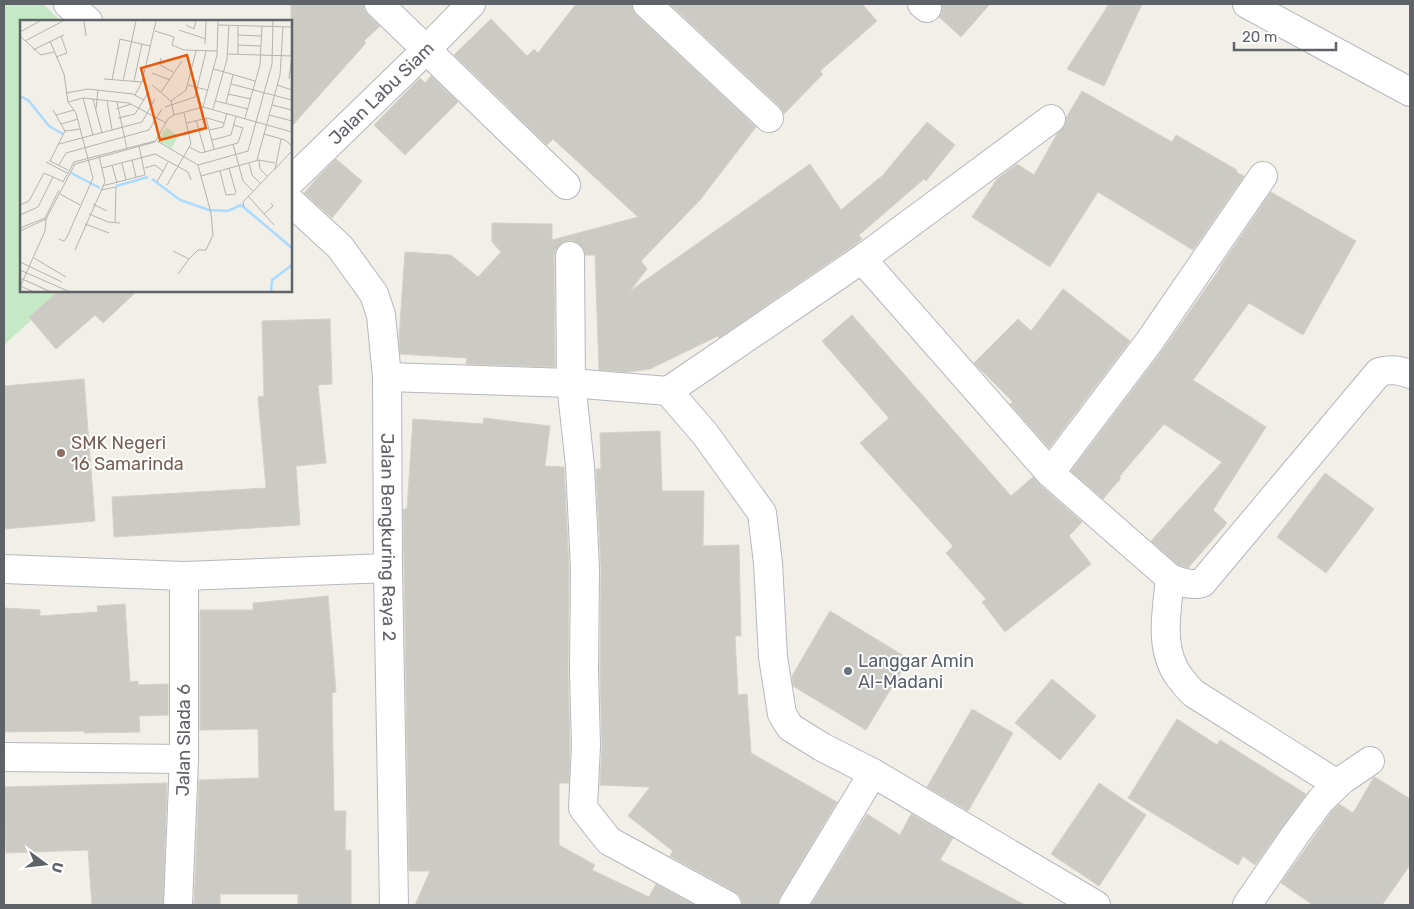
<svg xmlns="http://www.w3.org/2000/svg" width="1414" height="909" font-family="Rubik,sans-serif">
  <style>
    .green { fill: #c5e8c5 }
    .building { fill: #cccac5; stroke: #d6d1c6 }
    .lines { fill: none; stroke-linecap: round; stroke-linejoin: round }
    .minor-casing { stroke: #b5b8bc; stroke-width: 30 }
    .minor { stroke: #fff; stroke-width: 28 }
    .education-dot { fill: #8d6e63; stroke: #fff; stroke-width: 2 }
    .worship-dot { fill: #6b7280; stroke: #fff; stroke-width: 2 }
    .labels { text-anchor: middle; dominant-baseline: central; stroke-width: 4; stroke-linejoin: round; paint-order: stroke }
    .street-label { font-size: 18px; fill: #5f6368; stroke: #fff }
    .education-label { font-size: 18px; fill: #785e54; stroke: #fff; text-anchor: start }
    .worship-label { font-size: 18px; fill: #5b616d; stroke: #fff; text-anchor: start }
    .inset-river { fill: none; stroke: #aadaff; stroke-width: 2.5 }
    .inset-road { fill: none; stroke: #b3b3b1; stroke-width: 1 }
    .view { fill: #e8590c; fill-opacity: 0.15; stroke: #e8590c; stroke-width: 2.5 }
    .inset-edge { fill: none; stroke: #5f6368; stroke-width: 2.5 }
  </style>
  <rect width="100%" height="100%" fill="#f1efe8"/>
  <path class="green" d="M4,4H43L61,21H21V291H63L4,345Z"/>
  <path class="building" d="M291,4H364V9L368,15L380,26L364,41L366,43L291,127Z
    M576,4H632V9L636,15L756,127L700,200L641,261L647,269L630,291L810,164L841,210L883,175L927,122L955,145L926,181L924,179L859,235L862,239L853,246L719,338L718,336L650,369L628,372L599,370L595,255H585L583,248L578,243L570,240L562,243L556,249L554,256L555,367L466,364L467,358L400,354L399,338L405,252L451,255L478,277L501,252L492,242V223L552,224V240L638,217L553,139L547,145L454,55L491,19L527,56L534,49L538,53Z
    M670,4H862L877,21L820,71L823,74L784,114L780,107Z
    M942,4H990L961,37L939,17L942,11Z
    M1109,4H1142L1104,86L1067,69Z
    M431,76L458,102L405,155L374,125L420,78L425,83Z
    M1082,91L1172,142L1176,135L1237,170L1236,172L1244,176L1193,250L1098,192L1050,267L972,217L997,179L1017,164L1034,175L1057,134L1065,126L1066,118Z
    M336,159L362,181L332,218L304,193L318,177Z
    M1271,192L1356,241L1303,335L1249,303L1193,380L1266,427L1213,510L1227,523L1188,568L1178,565L1151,541L1222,462L1164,424L1119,477L1121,478L1103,499L1071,471L1162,351L1221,267H1220Z
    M1063,289L1130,341L1049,448L1010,404L1013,402L974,363L1018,319L1031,331Z
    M59,291H137L103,323L95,315L56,349L29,317Z
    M852,315L1011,496L1033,477L1040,485L1082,522L1069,536L1091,564L1005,632L982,602L986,599L946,553L953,546L860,443L889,418L822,341Z
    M330,319L332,384L318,385L326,463L296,466L300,525L114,537L112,497L266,488L258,397L264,396L262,321Z
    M84,379L95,521L4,529V386Z
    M484,418L550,426L545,466L564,467L569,568L568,672L570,745L569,783H559V845L595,865L592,870L649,897L656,884L695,905H415L430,871H409L403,509H407L413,419L483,424Z
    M660,431L662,491H704L703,546L739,545L741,636H735L738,695L747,694L751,753L837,802L780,897L777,905H743L741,897L734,891L670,856L673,851L628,816L650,787L600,785L602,745L600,672L601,568L596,469H601L600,433Z
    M1325,473L1374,509L1326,573L1277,537Z
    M328,596L336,692L332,693L334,811H346L345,850H351V905H298V894H220V905H194L199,780L259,778L258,729L200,730V610H253V603Z
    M125,604L130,682L138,681V685L168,684V715L139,716L140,732L84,733V731L4,732V608L40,610V616L98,612L97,606Z
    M830,611L909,659L866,730L793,686L792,676Z
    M1052,679L1096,716L1060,760L1015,723Z
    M972,709L1013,733L968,811L927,787Z
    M1177,719L1217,745L1220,740L1306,794L1255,865L1243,856L1238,865L1128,798Z
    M1374,777H1375L1410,799V865L1382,905H1313L1281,883L1333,810L1339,804L1353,813Z
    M167,783L163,905H92L88,850L6,853L4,787Z
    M1099,783L1146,815L1099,886L1051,854Z
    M867,814L900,835L911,814L953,838L940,860L1025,905H811Z"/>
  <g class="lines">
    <g class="minor-casing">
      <g id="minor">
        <path d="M68,4L88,21"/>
        <path d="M379,4L566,185"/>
        <path d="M647,4L769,118"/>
        <path d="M922,4L927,8"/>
        <path d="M1247,4L1410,92"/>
        <path id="s1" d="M291,181L426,50L471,4"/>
        <path id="s2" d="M291,202L340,247L374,294L381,315L387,377L388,568L394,905"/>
        <path d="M570,256L571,383L580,466L585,568L584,672L586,745L583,808L609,841L727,905"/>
        <path d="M862,259L1050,473L1170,578C1181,583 1191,586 1202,583L1379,372C1391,369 1399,370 1410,374"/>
        <path d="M387,377L571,383L668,391L862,259L1051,119"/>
        <path d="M668,391L705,434L762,513L768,563L773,657L782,714L790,727L822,747L873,773L1096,905"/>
        <path d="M1050,473L1149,342L1263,176"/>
        <path d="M4,569L184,576L388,568"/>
        <path d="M1170,578C1167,611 1158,649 1180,678C1184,683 1188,688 1193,693L1337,784"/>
        <path d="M4,757L184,759"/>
        <path id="s3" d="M178,905L184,759V576"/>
        <path d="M793,905L873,773"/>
        <path d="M1247,905L1295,835L1321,800L1342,780L1370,761"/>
      </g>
    </g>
    <use href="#minor" class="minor"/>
  </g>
  <circle class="education-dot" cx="61" cy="453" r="5"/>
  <circle class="worship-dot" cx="848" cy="671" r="5"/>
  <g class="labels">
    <g class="street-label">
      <text stroke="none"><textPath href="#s1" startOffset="126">Jalan Labu Siam</textPath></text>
      <text stroke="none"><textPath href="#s2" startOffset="369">Jalan Bengkuring Raya 2</textPath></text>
      <text stroke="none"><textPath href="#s3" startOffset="165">Jalan Slada 6</textPath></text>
    </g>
    <g class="education-label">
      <text x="71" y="443">SMK Negeri<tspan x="71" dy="21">16 Samarinda</tspan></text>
    </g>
    <g class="worship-label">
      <text x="858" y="661">Langgar Amin<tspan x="858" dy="21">Al-Madani</tspan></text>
    </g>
  </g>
  <g transform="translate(20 20)">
    <rect width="272" height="272" fill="#f1efe8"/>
    <path d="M146,107L158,116L152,128L138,121Z" fill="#c5e8c5"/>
    <path class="inset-river" d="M0,76L9,81L29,106L43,114M51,153L80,168M132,159L160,180L189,190L208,191L221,185L272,228M96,166L128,157M251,272L252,260L272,245"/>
    <path class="inset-road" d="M64,1L66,16M166,5L174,9L176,1M198,5L272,7M159,10L186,19M135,11L154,17L152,25L164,30L197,31M0,12L20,1M218,15L241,16M0,16L21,35L34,32M5,21L43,1M30,21L44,54L48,82L56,93L73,158L47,217L44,221L39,219M185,24L186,1M218,25L241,26M13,30L44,15M208,34L272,36M218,35V6M36,37L47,33L41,16M141,38L140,45L153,52M194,49L235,61M132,53L150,60M84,59L122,62M269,59L272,36M92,60L100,19L130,26M103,61L116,1M114,61L122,24M211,64L272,80M132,65L151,81L154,95M168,65L187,70M257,65L272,70M141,72L162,41M46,73L68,69L113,74L124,80M208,74L231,79M115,75L122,62L136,1M63,78L73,115M73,79L82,113M87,81L92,110M151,81L166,70L176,31M196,81L228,89M48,82L63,78L109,83L146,103M97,82L107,129M206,83L213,55M252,85L272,90M145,87L175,77L186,31M183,87L197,35L198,1M76,89L78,70M96,89L111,84M193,89L207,39L209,5M33,90L45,111M36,95L54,90M249,95L272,101M98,98L115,94L128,73M186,98L194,129M225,98L240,45L242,6M176,100L185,132M167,103L187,98L204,103M41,104L58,99M189,110L203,107L207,93M45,111L30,141L48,150M45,111L61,109M244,114L265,120L272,126M192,120L211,115L216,96M137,121L178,145L228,131L252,44L253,1M39,124L122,102L135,79M213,124L223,161L233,171M169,127L181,133L218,123L223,108L214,105M112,140L116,157M237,140L260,55L263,7M239,140L240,149L248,157M26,142L47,153M102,143L106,160M229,143L232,155L241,164M39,145L46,133L129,110L142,89M92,145L97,163M82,148L135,134L168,152L171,160M125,148L135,145L143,151M209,148L216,173M255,150L261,119M200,151L206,175L216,174M181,156L239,140L255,143M43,162L54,142L135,121M137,162L148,142M147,165L171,124L164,93M82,166L125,155L119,126M81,170L96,167L95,203M40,174L60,185M228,176L254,205M73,184L87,191M0,185L9,181L24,153L44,162M224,187L223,182L272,131M69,194L88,202L100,203M244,194L253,186L251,183M0,195L18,187L33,157M65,204L89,213M0,208L25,198L39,170M0,211L26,199L55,144L135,122L148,99L154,95L183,87L272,112M55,230L85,162L79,136M153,231L169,239L178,230H186L193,215L191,193L178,145M14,238L46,257M0,242L42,262M0,250L50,272M158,254L169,239M0,258L31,272M0,266L14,272M0,267L25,211L26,199"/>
    <path class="view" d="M167,35L186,108L140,120L121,48Z"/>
    <rect width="272" height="272" class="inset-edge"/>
  </g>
  <rect width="1414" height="909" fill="none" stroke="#5f6368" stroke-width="10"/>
  <g transform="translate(45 864) rotate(105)" stroke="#ffffff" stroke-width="4" paint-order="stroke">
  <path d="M0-4L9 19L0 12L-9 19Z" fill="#5f6368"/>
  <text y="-8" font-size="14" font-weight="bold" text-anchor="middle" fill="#5f6368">U</text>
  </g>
  <path d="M1234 42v8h102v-8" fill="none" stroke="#5f6368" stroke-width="2.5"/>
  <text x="1242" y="42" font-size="15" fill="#5f6368" stroke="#ffffff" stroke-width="4" paint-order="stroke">20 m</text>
</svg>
